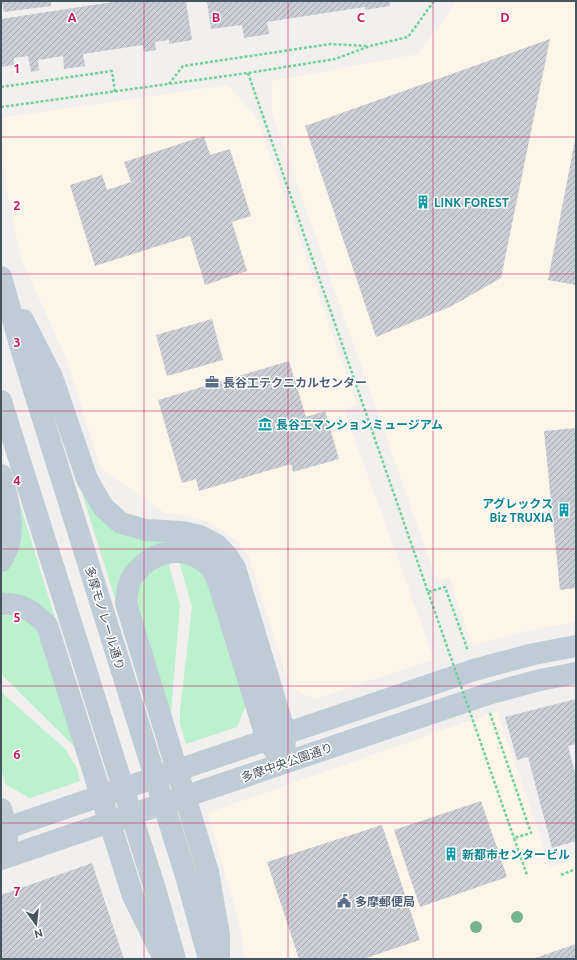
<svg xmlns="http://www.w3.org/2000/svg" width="577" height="960" font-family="Ubuntu,'Noto Sans JP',sans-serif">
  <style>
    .commercial { fill: #fdf5e7 }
    .green { fill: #bbf1cc }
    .building { fill: url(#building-hatch) }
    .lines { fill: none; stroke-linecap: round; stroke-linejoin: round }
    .path { stroke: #71d19c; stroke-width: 2.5; stroke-dasharray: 3 2; stroke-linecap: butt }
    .secondary { stroke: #bfccd7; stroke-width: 22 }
    .path-bridge { stroke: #71d19c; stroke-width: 2.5; stroke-dasharray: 3 2; stroke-linecap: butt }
    .secondary-bridge { stroke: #bfccd7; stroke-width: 22 }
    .tree { fill: #77b490 }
    .grid { fill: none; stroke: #c2185b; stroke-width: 1; stroke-opacity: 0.55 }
    .labels { text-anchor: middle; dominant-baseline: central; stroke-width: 3; stroke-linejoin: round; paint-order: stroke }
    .culture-label { font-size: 12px; font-weight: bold; fill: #0d838f; stroke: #fff; text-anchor: start }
    .service-label { font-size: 12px; font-weight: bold; fill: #4e5e75; stroke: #fff; text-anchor: start }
    .street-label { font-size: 12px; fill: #46545d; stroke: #fff }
    .grid-label { font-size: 13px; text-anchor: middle; font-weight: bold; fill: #c2185b; stroke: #fff; stroke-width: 3; stroke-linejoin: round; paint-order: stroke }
  </style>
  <defs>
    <pattern id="building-hatch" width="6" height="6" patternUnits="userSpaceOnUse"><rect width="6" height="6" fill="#cbced4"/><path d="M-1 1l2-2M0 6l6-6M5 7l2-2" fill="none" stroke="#a7aaaf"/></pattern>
  </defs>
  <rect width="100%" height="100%" fill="#f2efef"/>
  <path class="commercial" d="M457,1H576V622L527,631L472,645L449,577L437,581L272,113V81L419,54Z
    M228,85L257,118L357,405L344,409L434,659L314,699L290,687L249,557L238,542L224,531L202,520L182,515L165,513L101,469L67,360L21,259L8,195L1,149V118Z
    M497,711L550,867L576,859V959H245L241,930L208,813Z"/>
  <path class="green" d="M71,458L89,496L178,538L117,605Z
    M19,501L59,631L1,596V575L12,559Z
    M179,561L191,563L207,576L247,703L237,727L186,744L180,724V710L192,607Z
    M168,562L180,605L170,724L134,602L136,591L150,570Z
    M1,614L22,616L44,634L79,751L1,674Z
    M1,692L65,749L77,768L80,781L30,798L6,785L1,769Z"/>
  <path class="building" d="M2,1H51V6L4,12Z
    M119,1H186L192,40L169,44V40L155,42L156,50L144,52L143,45L83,54L85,66L64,69L63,56L38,60L39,70L31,72L28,56L14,58V65L1,67V19Z
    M207,1H390V6L365,10V7L267,22L269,34L244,38L242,25L211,29Z
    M550,39L501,278L452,306L376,337L305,126Z
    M204,136L210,155L230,149L251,216L232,222L247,271L205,285L190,236L95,266L70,185L102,175L107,190L131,182L124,162Z
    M575,140H576V285L548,280Z
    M212,319L223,360L167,376L156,335Z
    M289,361L306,417L325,411L339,459L293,472L291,464L199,491L196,479L182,483L158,400Z
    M576,428V588L560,590L544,431Z
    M576,699V744L568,746L576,776V841L552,848L528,757L517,760L505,717Z
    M481,801L507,877L420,907L394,830Z
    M382,825L420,940L363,959H299L267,862Z
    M92,863L124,959H1V895Z
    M576,944V959H532Z"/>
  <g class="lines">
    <path class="path" d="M248,73L428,592L445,587L468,651
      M169,84L183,66L331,44L367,46
      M1,87L112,71L115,92
      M1,107L248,73L335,59L370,46L408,37L434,1
      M490,713L531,833L514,838L527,875
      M561,875L576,869"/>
    <path class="secondary" d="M1,277L23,355L187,879L209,959
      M23,320L52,377L87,479L103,507L121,523L146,530L182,532L200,536L217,545L228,557L235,568L285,733L284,763
      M1,401L155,889L175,959
      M1,475C7,494 14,524 9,543C8,549 4,555 1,561
      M1,604C21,602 34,612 47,625L133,896L164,959
      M231,752L474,670L534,654L576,646
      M240,778L488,694L540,680L576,673
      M1,809L7,828V842
      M1,830L71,806
      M1,859L80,832
      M219,959V935L208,872L126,603C127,595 127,587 131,579C133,575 137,571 141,567C159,549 187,546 207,564C215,570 218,582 221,591L267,740L284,763"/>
    <path class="path-bridge" d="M428,592L514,838"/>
    <path class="secondary-bridge" d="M71,806L231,752
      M80,832L240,778"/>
  </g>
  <g class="tree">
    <circle cx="517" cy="917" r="6"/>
    <circle cx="476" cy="927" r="6"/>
  </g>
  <path class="grid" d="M144,1V959M288,1V959M433,1V959M1,137H576M1,274H576M1,411H576M1,549H576M1,686H576M1,823H576"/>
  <defs>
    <g id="building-bare" transform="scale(1.08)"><path d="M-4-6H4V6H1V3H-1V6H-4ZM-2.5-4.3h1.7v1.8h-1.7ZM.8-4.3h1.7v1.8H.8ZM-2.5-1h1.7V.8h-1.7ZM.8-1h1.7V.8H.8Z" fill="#0f9aa8" stroke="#fff" stroke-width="2.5" paint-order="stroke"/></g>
    <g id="office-bare" transform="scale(1.08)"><path d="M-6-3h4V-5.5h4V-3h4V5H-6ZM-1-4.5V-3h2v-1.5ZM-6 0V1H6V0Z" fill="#5c6f8a" stroke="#fff" stroke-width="2.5" paint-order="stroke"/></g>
    <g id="museum-bare" transform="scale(1.08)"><path d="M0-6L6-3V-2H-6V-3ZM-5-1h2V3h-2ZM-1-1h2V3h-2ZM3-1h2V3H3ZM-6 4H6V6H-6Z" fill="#0f9aa8" stroke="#fff" stroke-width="2.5" paint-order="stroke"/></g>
    <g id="civic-bare" transform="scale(1.08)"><path d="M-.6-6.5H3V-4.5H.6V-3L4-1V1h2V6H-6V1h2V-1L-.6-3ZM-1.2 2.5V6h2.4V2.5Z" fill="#5c6f8a" stroke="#fff" stroke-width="2.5" paint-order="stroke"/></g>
  </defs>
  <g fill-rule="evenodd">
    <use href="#building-bare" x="423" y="202"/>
    <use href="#office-bare" x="212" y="382"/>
    <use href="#museum-bare" x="265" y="424"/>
    <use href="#building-bare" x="564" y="510"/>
    <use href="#building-bare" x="451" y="854"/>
    <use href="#civic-bare" x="344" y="901"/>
  </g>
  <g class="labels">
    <g class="culture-label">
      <text x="434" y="202">LINK FOREST</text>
      <text x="276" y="424">長谷工マンションミュージアム</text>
      <text x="553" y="503" text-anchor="end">アグレックス<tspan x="553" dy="14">Biz TRUXIA</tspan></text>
      <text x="462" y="854">新都市センタービル</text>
    </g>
    <g class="service-label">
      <text x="223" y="382">長谷工テクニカルセンター</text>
      <text x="355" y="901">多摩郵便局</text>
    </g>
    <g class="street-label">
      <text transform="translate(105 618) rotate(73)">多摩モノレール通り</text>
      <text transform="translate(287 762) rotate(-19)">多摩中央公園通り</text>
    </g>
  </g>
  <g class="grid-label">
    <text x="72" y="22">A</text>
    <text x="216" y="22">B</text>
    <text x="361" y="22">C</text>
    <text x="505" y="22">D</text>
    <text x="17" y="73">1</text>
    <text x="17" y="210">2</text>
    <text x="17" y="347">3</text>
    <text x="17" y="485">4</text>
    <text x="17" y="622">5</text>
    <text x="17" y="759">6</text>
    <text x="17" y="896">7</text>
  </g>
  <rect width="577" height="960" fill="none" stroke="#46545d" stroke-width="4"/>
  <g transform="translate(36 924) rotate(165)" stroke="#ffffff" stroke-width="3" paint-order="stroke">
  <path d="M0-3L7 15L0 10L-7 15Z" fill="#46545d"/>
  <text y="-6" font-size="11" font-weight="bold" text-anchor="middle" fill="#46545d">N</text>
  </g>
</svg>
